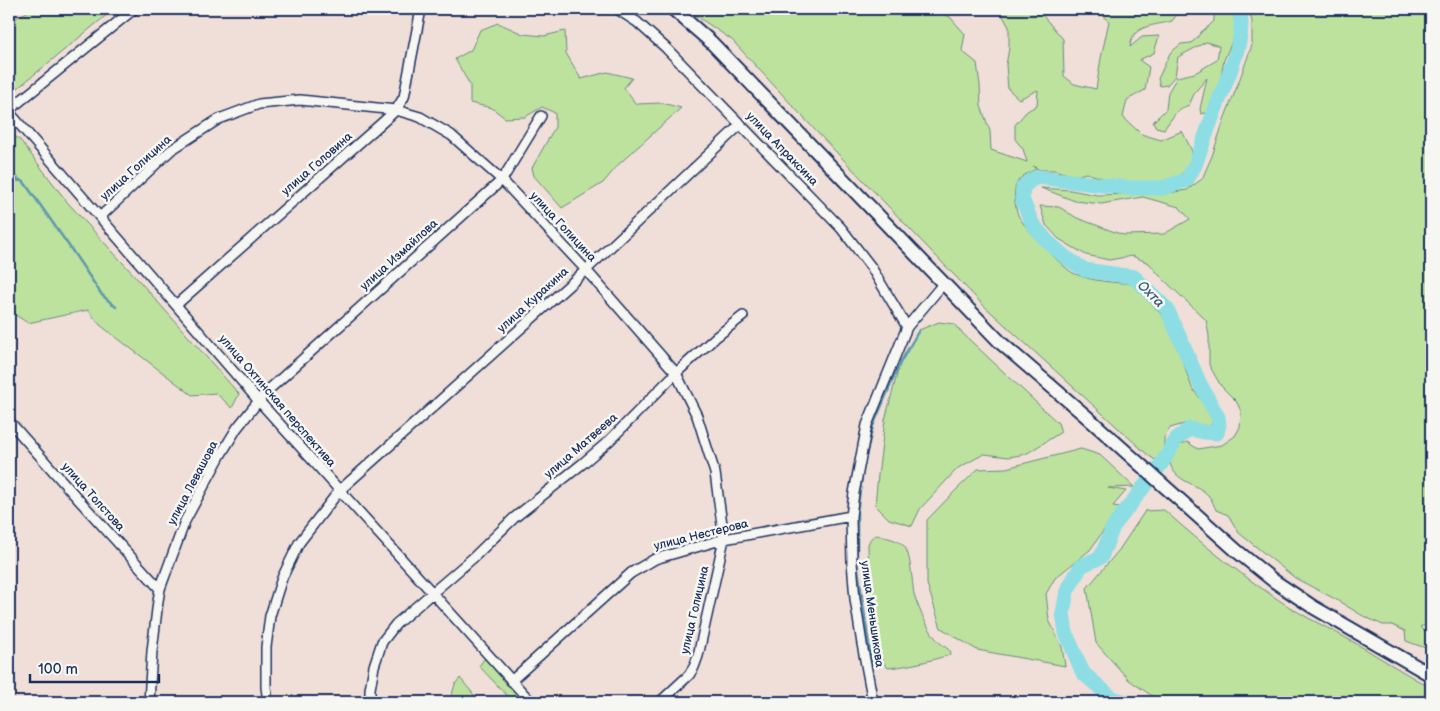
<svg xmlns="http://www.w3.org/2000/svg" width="1440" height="711" font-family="'Balsamiq Sans',sans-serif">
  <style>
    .green { fill: #bce29e; stroke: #6c887e }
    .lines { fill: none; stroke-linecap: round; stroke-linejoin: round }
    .stream { stroke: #5f98ae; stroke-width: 2.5 }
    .river { stroke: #8cdee4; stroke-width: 15 }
    .street-casing { stroke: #1b2f5e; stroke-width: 12 }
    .secondary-casing { stroke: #1b2f5e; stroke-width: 16 }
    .street { stroke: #f6f6f2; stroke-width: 9 }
    .secondary { stroke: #f6f6f2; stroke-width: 12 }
    .labels { text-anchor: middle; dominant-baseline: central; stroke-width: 5; stroke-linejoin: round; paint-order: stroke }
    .street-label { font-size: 12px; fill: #1b2f5e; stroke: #f6f6f2 }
    .water-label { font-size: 14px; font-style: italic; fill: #375b80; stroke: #f6f6f2 }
  </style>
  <rect width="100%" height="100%" fill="#f0dfd8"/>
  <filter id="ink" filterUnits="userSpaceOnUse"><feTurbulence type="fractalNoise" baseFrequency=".02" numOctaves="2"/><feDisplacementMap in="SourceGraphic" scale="10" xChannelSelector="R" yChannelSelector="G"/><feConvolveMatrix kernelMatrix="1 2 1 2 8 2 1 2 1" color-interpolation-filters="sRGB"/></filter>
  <g filter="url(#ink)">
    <path class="green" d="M32,9H114L13,92L9,88V22Z
      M686,9H933L950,17L965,34L962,51L977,63L980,85L981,106L990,131L991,150L1027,162L1023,149L1015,139V125L1026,112L1037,105L1038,90L1019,99L1008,89L1006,65L1009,48V27L999,9H1037L1063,39L1064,76L1074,84L1096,89L1101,58L1109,21L1098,13L1095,9H1181L1172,21C1155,26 1132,24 1130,47L1142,37L1159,36L1154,53L1139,60L1149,67L1145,90L1127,100L1123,117L1141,134L1161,140L1182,131L1192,151L1189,167L1175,180L1154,185L1106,179L1086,173L1075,176L1054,170H1040L1033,166L1036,169C1029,173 1019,176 1016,185C1013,194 1015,206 1018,215C1024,228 1061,266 1073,273C1092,282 1113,282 1133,284L1162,315L1175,340L1192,388L1205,405L1214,421L1209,427L1184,424L1170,428L1164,438V449L1157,461L1149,456L982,304L814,129L732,40Z
      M1198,9H1233L1235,24L1234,37L1224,60L1218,94L1210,112L1201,114L1200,109L1207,78L1195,92L1189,105L1178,110L1164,129L1156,127L1153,122L1166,109L1168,92L1177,77L1195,73L1217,60L1219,46L1206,42L1178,57L1175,76L1167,85L1160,86L1158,79L1170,53L1181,44L1191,43L1197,38L1201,32L1209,26L1214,21V11L1206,13L1197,11Z
      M1248,9H1431V625H1425L1420,627L1427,634L1431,635V650L1406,641L1405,631L1392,625H1383L1363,616L1335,599L1295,578L1239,533L1228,515L1216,510C1214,506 1212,499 1208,495C1194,481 1171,482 1169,457L1176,447L1187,442L1198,449L1222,445L1235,436L1240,427L1241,411L1236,401L1221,386L1209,365V336L1206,320L1160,276L1149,263L1132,256L1109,260L1086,255L1059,239L1046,225L1040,206L1059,207L1077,218L1123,235L1164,234L1190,219L1179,207L1143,197L1101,204L1075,201L1041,188L1070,190L1097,195L1168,193L1187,190L1202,179L1212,156L1225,117L1238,84L1252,45V21Z
      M498,23L523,34L544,36L565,31L566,53L581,79L607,72L632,78L624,88L636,104L662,103L681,108L619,164L603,183L562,208L534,176L532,168L555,127V113L542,107L525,117L505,118L492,108L470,103V85L455,59L471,50L480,30Z
      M9,132L20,140L68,203L134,275L239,394L232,408L216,393L192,395L100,325L88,310L28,323L9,311V180L23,182L9,169Z
      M939,322L954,324L958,329L1058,423L1061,432L1026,454L1009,457L984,454L958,468L920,509L912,526L889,519L875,505L878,475L885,420L900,363L919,330Z
      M1081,449L1100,455L1134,487L1108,488L1126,491L1113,506L1120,507L1090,550L1055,578L1046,594L1049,620L1062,647L1065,666L977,650L941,628L927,584V520L955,491L978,469L1006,468Z
      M1164,510C1204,546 1246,579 1291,608C1314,622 1339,633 1362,647C1385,661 1408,675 1431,688V702H1365L1362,699H1347L1342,697L1330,702H1161L1129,680L1096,643L1087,588L1119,550L1145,511Z
      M878,535C886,538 897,539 903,545C911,551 912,583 914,594C918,608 929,632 939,642C943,646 948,648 951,652L949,655C929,661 910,666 888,668C870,653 869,569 868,545C870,539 871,536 878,535Z
      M484,659H489L528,702H513L479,666Z
      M460,678L475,696L472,701L450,702L455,684Z"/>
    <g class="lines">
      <path class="stream" d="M9,176L24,182L69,246L102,295L116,307
        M872,665L857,563V513L863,468L873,426L900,363L919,330"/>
      <path class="river" d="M1126,702L1112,698L1083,673L1066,633L1063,613L1067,591L1081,566L1101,557L1113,527L1162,463L1177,438L1190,429L1204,432L1217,433L1219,425L1218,417L1200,384L1167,309L1134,277L1085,270L1065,257L1046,240L1032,223L1022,199L1023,187L1031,180L1038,177L1127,188H1162L1187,180L1195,165C1202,146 1208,128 1215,110C1225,83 1248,37 1239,9"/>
      <g class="street-casing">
        <path id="street" d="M617,9L637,22L666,48L841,228L871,267L907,327
          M9,110L134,9
          M9,112L258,400L531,702
          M100,217L171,150L219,119L259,104L300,100L396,110L420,117L451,135L502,180L586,270L676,373L697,416L715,473L724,539L698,656L694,667L689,675L660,702
          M176,305L384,121L396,110L404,97L421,9
          M9,421L79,500L160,589
          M511,681L631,573L655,559L724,539L851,516
          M149,702L152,651L158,601L160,589L185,521L220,456L237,428L265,393L502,180L541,116
          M268,702L266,687V647L270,616L282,578L299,543L339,491L586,270L741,124
          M370,702V689L374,666L382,642L396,624L474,557L514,518L582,464L609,441L676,373L716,337L743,316
          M873,702L862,644L855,599L852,562L851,516L854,493L867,425L907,327L943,284"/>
      </g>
      <g class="secondary-casing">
        <path id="secondary" d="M673,9L711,42L1001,343L1087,417L1238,552L1274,581L1313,607L1431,675"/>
      </g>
      <use href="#street" class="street"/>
      <use href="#secondary" class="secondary"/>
    </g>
  </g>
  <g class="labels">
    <g class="street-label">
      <text transform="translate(782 149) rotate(46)">улица Апраксина</text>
      <text transform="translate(317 164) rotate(-41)">улица Головина</text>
      <text transform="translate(136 168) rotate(-42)">улица Голицина</text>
      <text transform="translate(563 227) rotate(47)">улица Голицина</text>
      <text transform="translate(399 255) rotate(-42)">улица Измайлова</text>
      <text transform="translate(533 300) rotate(-42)">улица Куракина</text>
      <text transform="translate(277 401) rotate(49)">улица Охтинская перспектива</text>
      <text transform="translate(581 446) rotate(-41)">улица Матвеева</text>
      <text transform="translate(193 483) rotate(-62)">улица Левашова</text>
      <text transform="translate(93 497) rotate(48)">улица Толстова</text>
      <text transform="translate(701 535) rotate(-14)">улица Нестерова</text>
      <text transform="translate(695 610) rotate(-77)">улица Голицина</text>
      <text transform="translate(872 614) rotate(82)">улица Меньшикова</text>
    </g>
    <g class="water-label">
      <text transform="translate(1151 294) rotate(45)">Охта</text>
    </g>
  </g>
  <rect width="1440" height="711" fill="none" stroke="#f6f6f2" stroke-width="30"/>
  <rect x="15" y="15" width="1410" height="681" fill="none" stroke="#1b2f5e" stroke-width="2" filter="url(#ink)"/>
  <path d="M30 674v8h129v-8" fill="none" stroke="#1b2f5e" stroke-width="2.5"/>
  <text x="38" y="674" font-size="15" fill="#1b2f5e" stroke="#f6f6f2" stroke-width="4" paint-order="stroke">100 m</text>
</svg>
